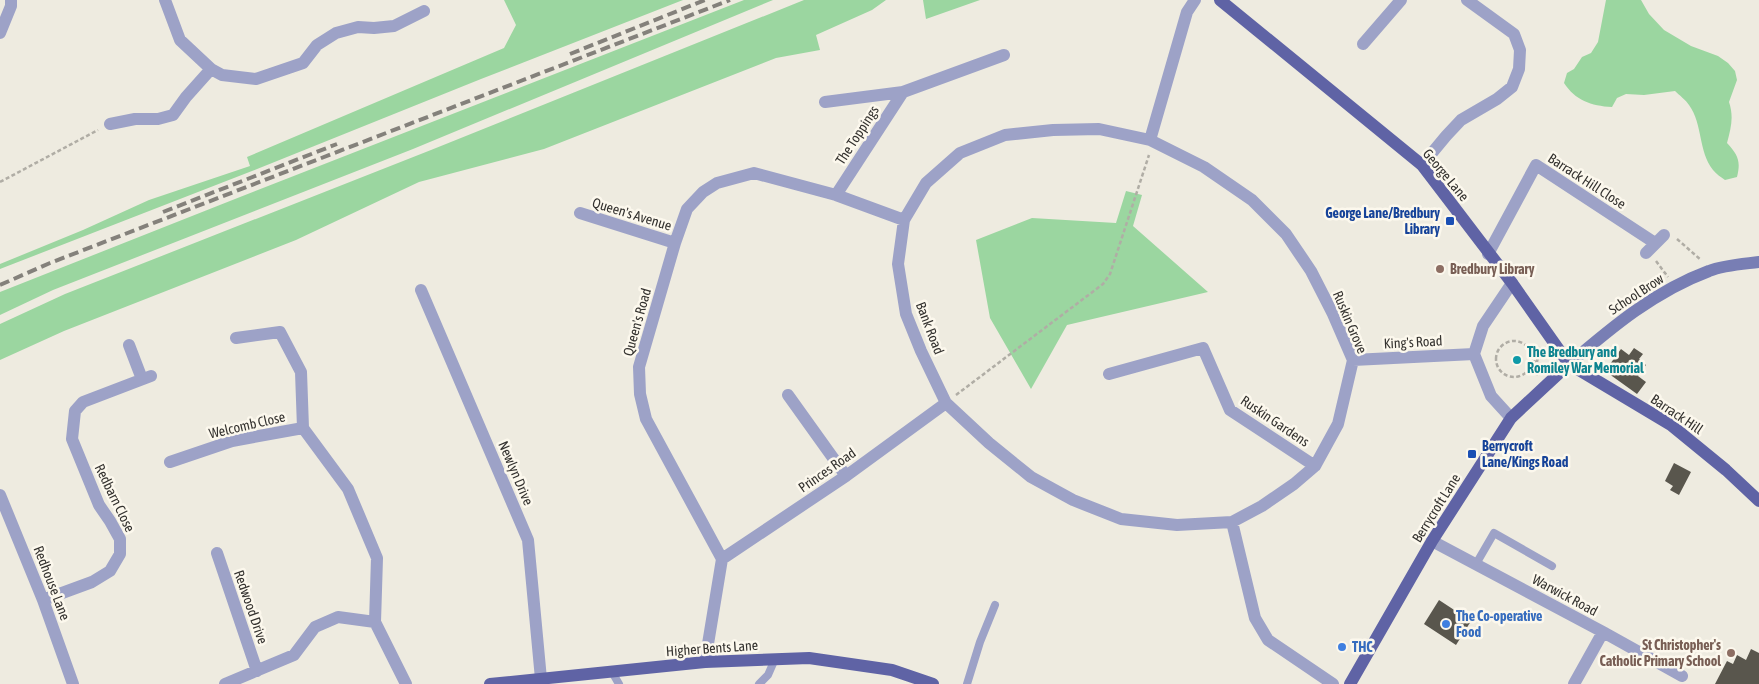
<svg xmlns="http://www.w3.org/2000/svg" width="1759" height="684" font-family="'Asap Condensed',sans-serif">
  <style>
    .green { fill: #9bd6a0 }
    .building { fill: #59564d }
    .lines { fill: none; stroke-linecap: round; stroke-linejoin: round }
    .path { stroke: #b0ada5; stroke-width: 2.5; stroke-dasharray: 4 2.5; stroke-linecap: butt }
    .service { stroke: #9da2c7; stroke-width: 8 }
    .minor { stroke: #9da2c7; stroke-width: 12 }
    .secondary { stroke: #787eb4; stroke-width: 12 }
    .primary { stroke: #5f63a5; stroke-width: 12 }
    .rail { stroke: #84817b; stroke-width: 4; stroke-dasharray: 10 5; stroke-linecap: butt }
    .transit-dot { fill: #1a4fb4; stroke: #fcf8ed; stroke-width: 2 }
    .education-dot { fill: #8d6e63; stroke: #fcf8ed; stroke-width: 2 }
    .culture-dot { fill: #0f9aa8; stroke: #fcf8ed; stroke-width: 2 }
    .shop-dot { fill: #3f7fe0; stroke: #fcf8ed; stroke-width: 2 }
    .labels { text-anchor: middle; dominant-baseline: central; stroke-width: 5; stroke-linejoin: round; paint-order: stroke }
    .street-label { font-size: 14px; fill: #34322f; stroke: #fcf8ed }
    .transit-label { font-size: 14px; font-weight: bold; fill: #164399; stroke: #fcf8ed; text-anchor: end }
    .education-label { font-size: 14px; font-weight: bold; fill: #785e54; stroke: #fcf8ed; text-anchor: start }
    .culture-label { font-size: 14px; font-weight: bold; fill: #0d838f; stroke: #fcf8ed; text-anchor: start }
    .shop-label { font-size: 14px; font-weight: bold; fill: #366cbe; stroke: #fcf8ed; text-anchor: start }
  </style>
  <rect width="100%" height="100%" fill="#eeebe0"/>
  <path class="green" d="M504,0H683L481,79L252,171L0,269V264L83,230L149,200L250,166L247,157L504,48L516,25Z
    M744,0H773L413,149L53,290L0,315V292L235,199Z
    M804,0H886L872,10L816,35L820,50L776,58L544,149L419,182L296,240L64,331L0,360V324L65,294L431,150Z
    M923,0H980L926,19Z
    M1606,0H1641L1649,14L1664,30L1691,46L1718,56L1728,63L1735,71L1737,80L1729,102C1734,117 1731,128 1727,143C1738,155 1741,161 1737,177L1725,180C1721,177 1716,174 1713,170C1698,151 1703,124 1689,105C1686,100 1679,95 1675,91L1644,95L1626,94L1617,98L1612,107C1591,106 1575,100 1564,83L1567,73L1574,69L1582,57L1591,53L1598,42Z
    M1126,191L1142,195L1133,226L1208,292L1067,325L1031,389L990,318L976,240L1032,218L1116,223Z"/>
  <path class="building" d="M1634,348L1643,354L1639,359L1646,365L1638,376L1646,382L1637,394L1605,371L1621,349L1629,355Z
    M1674,463L1691,472L1679,495L1670,490L1673,486L1665,481Z
    M1439,600L1471,621L1456,645L1424,624Z
    M1751,649L1759,653V684H1715L1727,661L1733,664L1737,655L1746,660Z"/>
  <g class="lines">
    <path class="path" d="M0,182L98,130
      M1677,239L1701,260
      M1656,261L1668,277
      M1496 359a18 18 0 1 1 36 0a18 18 0 1 1-36 0Z
      M1532,361L1537,362L1533,370L1538,375
      M1537,362L1540,347
      M956,395L1103,284L1110,274L1149,155"/>
    <path class="service" d="M1476,564L1494,533L1552,566
      M612,672L619,684
      M759,684L768,675L775,659
      M967,684L980,642L995,605"/>
    <path class="minor" d="M165,0L180,40L211,69L222,75L256,79L303,63L317,45L336,33L358,27L374,28L394,26L424,11
      M0,33L11,6V0
      M1363,44L1401,0
      M825,102L903,92L1004,55
      M110,124L135,119H158L173,115L186,97L211,69
      M1150,140L1099,129L1053,130L1005,135L960,153L926,183L904,220L898,264L906,314L921,351L946,403L989,443L1031,477L1073,500L1121,519L1177,525L1232,522L1262,506L1294,484L1315,466L1338,424L1353,360L1333,314L1311,271L1286,234L1252,200L1204,167L1150,140L1187,12L1195,0
      M1422,165L1446,136L1461,120L1497,99L1512,87L1519,69L1520,50L1514,34L1467,0
      M836,195L903,92
      M580,213L675,243
      M1646,253L1664,235
      M1488,254L1536,165L1655,243
      M421,290L528,540L541,679
      M236,338L280,332L301,372L303,428L348,489L377,558L375,622L406,684
      M129,345L142,379
      M1353,360L1474,354
      M1109,374L1203,348L1230,410L1315,466
      M788,395L846,476
      M1511,418L1491,396L1474,354L1483,326L1512,283
      M170,462L232,441L303,428
      M0,495L43,600L73,684
      M1232,522L1255,618L1268,640L1333,684
      M1432,541L1603,632L1682,676
      M217,553L257,671
      M722,559L846,476L946,403
      M43,600L92,582L110,571L120,554V539L110,521L99,505L72,439L75,411L83,402L151,376
      M705,662L722,559L646,419L640,394L639,367L675,243L687,209L703,192L717,183L754,173L836,195L904,220
      M225,684L294,655L315,627L338,617L375,622
      M1574,684L1603,632"/>
    <path class="secondary" d="M1569,364C1612,327 1655,291 1709,271C1724,265 1743,264 1759,262"/>
    <path class="primary" d="M1220,0L1422,165L1512,283L1569,364L1671,425L1726,470L1759,501
      M490,684L705,662L809,658L892,670L933,684
      M1350,684L1432,541L1511,418L1569,364"/>
    <path class="rail" d="M570,54L705,0
      M163,212L337,144
      M0,285L50,263L730,0"/>
  </g>
  <g class="transit-dot">
    <rect x="1445" y="216" width="10" height="10" rx="2.5"/>
    <rect x="1467" y="449" width="10" height="10" rx="2.5"/>
  </g>
  <g class="education-dot">
    <circle cx="1440" cy="269" r="5"/>
    <circle cx="1731" cy="653" r="5"/>
  </g>
  <circle class="culture-dot" cx="1517" cy="360" r="5"/>
  <g class="shop-dot">
    <circle cx="1446" cy="624" r="5"/>
    <circle cx="1342" cy="647" r="5"/>
  </g>
  <g class="labels">
    <g class="street-label">
      <text transform="translate(857 135) rotate(-57)">The Toppings</text>
      <text transform="translate(1446 175) rotate(50)">George Lane</text>
      <text transform="translate(1587 181) rotate(33)">Barrack Hill Close</text>
      <text transform="translate(632 214) rotate(17)">Queen's Avenue</text>
      <text transform="translate(1636 294) rotate(-33)">School Brow</text>
      <text transform="translate(637 322) rotate(-74)">Queen's Road</text>
      <text transform="translate(1350 322) rotate(67)">Ruskin Grove</text>
      <text transform="translate(930 328) rotate(69)">Bank Road</text>
      <text transform="translate(1413 342) rotate(-3)">King's Road</text>
      <text transform="translate(1677 414) rotate(34)">Barrack Hill</text>
      <text transform="translate(1275 421) rotate(34)">Ruskin Gardens</text>
      <text transform="translate(247 425) rotate(-13)">Welcomb Close</text>
      <text transform="translate(827 470) rotate(-35)">Princes Road</text>
      <text transform="translate(516 473) rotate(67)">Newlyn Drive</text>
      <text transform="translate(115 498) rotate(64)">Redbarn Close</text>
      <text transform="translate(1436 508) rotate(-58)">Berrycroft Lane</text>
      <text transform="translate(52 583) rotate(69)">Redhouse Lane</text>
      <text transform="translate(1565 595) rotate(28)">Warwick Road</text>
      <text transform="translate(251 607) rotate(71)">Redwood Drive</text>
      <text transform="translate(712 648) rotate(-4)">Higher Bents Lane</text>
    </g>
    <g class="transit-label">
      <text x="1440" y="213">George Lane/Bredbury<tspan x="1440" dy="16">Library</tspan></text>
      <text x="1482" y="446" text-anchor="start">Berrycroft<tspan x="1482" dy="16">Lane/Kings Road</tspan></text>
    </g>
    <g class="education-label">
      <text x="1450" y="269">Bredbury Library</text>
      <text x="1721" y="645" text-anchor="end">St Christopher's<tspan x="1721" dy="16">Catholic Primary School</tspan></text>
    </g>
    <g class="culture-label">
      <text x="1527" y="352">The Bredbury and<tspan x="1527" dy="16">Romiley War Memorial</tspan></text>
    </g>
    <g class="shop-label">
      <text x="1456" y="616">The Co-operative<tspan x="1456" dy="16">Food</tspan></text>
      <text x="1352" y="647">THC</text>
    </g>
  </g>
</svg>
